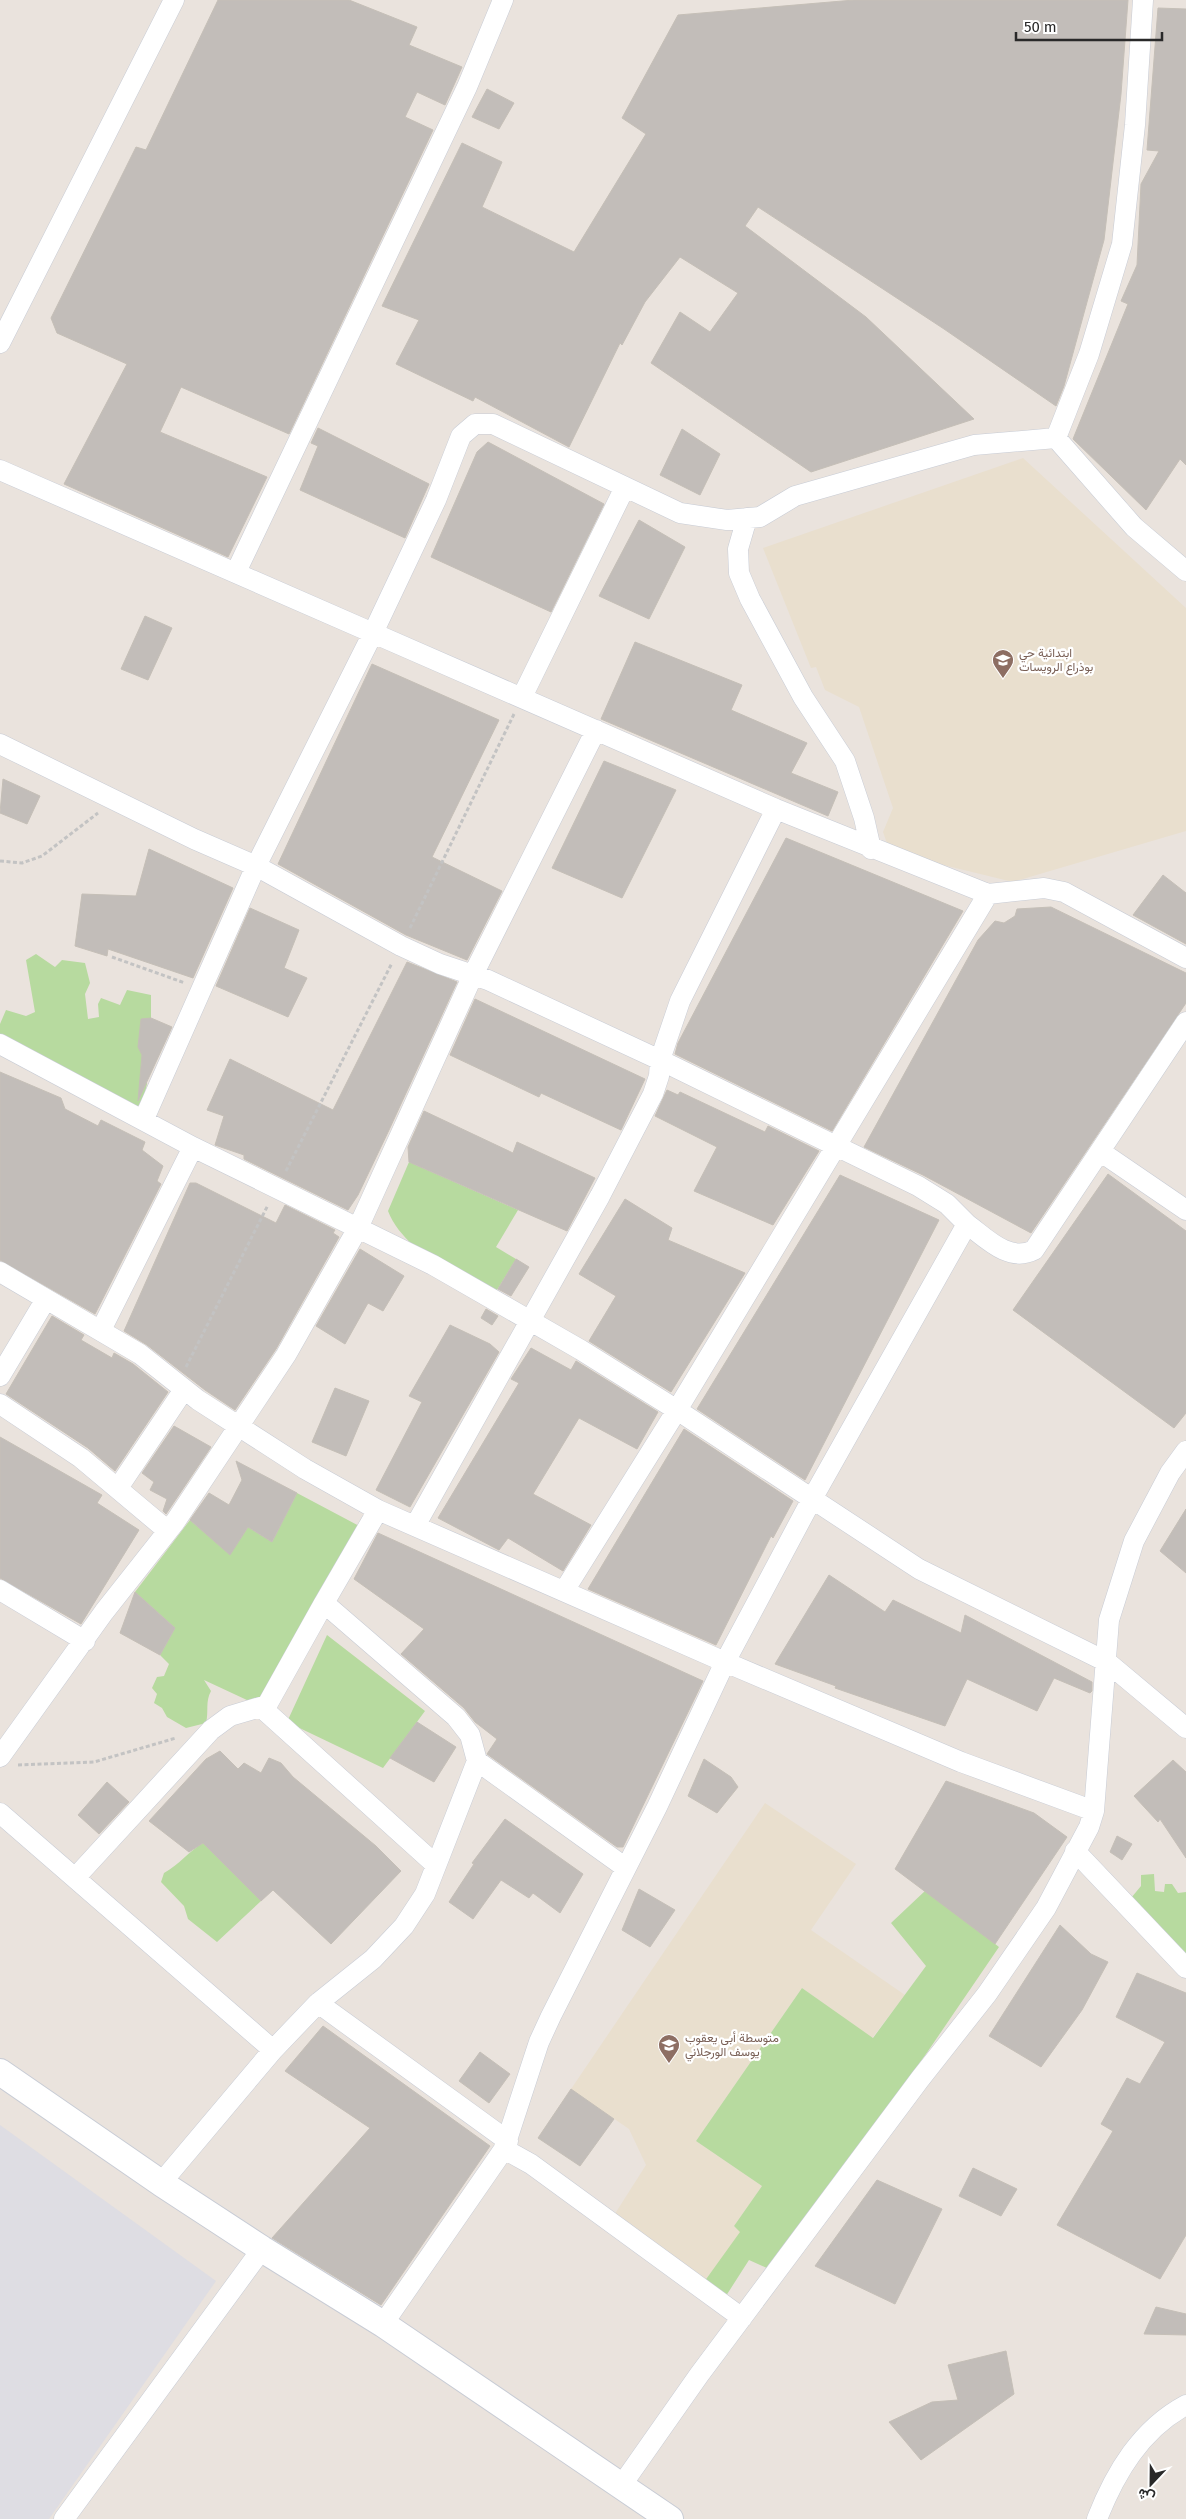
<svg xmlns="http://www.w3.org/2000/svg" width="1186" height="2519" font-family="'Fira Sans',Vazirmatn,sans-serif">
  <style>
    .industrial { fill: #dedde3 }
    .education { fill: #e9dfce }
    .green { fill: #b7da9f }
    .building { fill: #c2bdb9; stroke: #c5bfb7 }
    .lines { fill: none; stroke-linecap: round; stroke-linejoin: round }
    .minor-casing { stroke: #c8ccd5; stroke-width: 21 }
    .tertiary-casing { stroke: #c8ccd5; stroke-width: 28 }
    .path { stroke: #c3c3c3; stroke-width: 3; stroke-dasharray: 4 2.5; stroke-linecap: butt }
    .minor { stroke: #fff; stroke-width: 20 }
    .tertiary { stroke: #fff; stroke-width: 26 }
    .labels { text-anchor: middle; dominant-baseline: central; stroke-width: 4.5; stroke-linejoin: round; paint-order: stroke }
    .education-label { font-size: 12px; fill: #785e54; stroke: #fff; text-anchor: start }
  </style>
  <rect width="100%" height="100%" fill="#eae3dd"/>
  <path class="industrial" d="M0,2125L216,2281L49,2519H0Z"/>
  <path class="education" d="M1023,458L1186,608V831L1013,882L890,852L883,832L893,808L859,707L825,690L816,667L811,668L763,548Z
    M765,1803L856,1864L811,1930L905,1995L872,2038L802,1988L696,2141L762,2186L734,2226L741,2232L704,2282L611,2220L646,2165L629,2129L571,2089Z"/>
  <path class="green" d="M36,954L55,967L62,960L85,963L90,983L85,994L88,1019L99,1017L98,1004L101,998L120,1005L127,990L151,995V1018L141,1067L147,1084L144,1096L136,1110L0,1041V1024L6,1010L26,1016L35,1012L26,960Z
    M409,1162L518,1210L496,1247L516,1259L494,1295C458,1274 404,1252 388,1211Z
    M297,1493L363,1528L260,1706L204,1680L211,1691C205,1702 209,1711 206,1723L186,1728L167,1717L162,1708L154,1703L157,1694L152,1688L157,1677L164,1676L169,1664L160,1655L175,1628L135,1592L190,1520L230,1554L248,1527L272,1542Z
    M327,1635L425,1711L383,1768L287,1722Z
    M203,1843L261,1901L217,1942L188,1919L184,1906L161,1882L164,1873C180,1864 188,1852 203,1843Z
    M1154,1874L1155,1891L1164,1892L1165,1884H1172L1178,1893L1186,1892V1963L1131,1898L1141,1886V1875Z
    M926,1890L999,1947L926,2054L769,2269L749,2260L724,2299L704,2282L740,2232L734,2226L762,2186L696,2141L802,1988L873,2038L926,1966L891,1923Z"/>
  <path class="building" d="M218,0H349L417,27L409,45L462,67L445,105L417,92L405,117L433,130L289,434L181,387L160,432L267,477L228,557L64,484L127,364L57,333L51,318L136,147L146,150Z
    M854,0H1128L1121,94L1104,240L1064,386L1056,406L944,329L758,207L745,226L866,317L974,419L811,472L651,363L680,312L710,332L738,293L680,257L645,302L622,345L620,343L569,447L475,397L473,401L396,364L419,320L382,306L462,143L502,162L482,207L574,252L646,134L622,118L678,15Z
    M1158,8L1186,9V465L1180,459L1146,510L1073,439L1128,304L1121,301L1137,265L1141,184L1159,151L1147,150Z
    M487,89L514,103L499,129L472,117Z
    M318,428L429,484L405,538L300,490L318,446L311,443Z
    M682,429L720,454L700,495L660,475Z
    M488,442L604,504L551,612L431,557L477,452Z
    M639,520L685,547L649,619L599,596Z
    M145,616L172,628L148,680L121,669Z
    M635,642L742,685L731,710L807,743L791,773L838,792L828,816L601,719Z
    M372,664L499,720L432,857L502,891L467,960L406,935L278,864Z
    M604,761L676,790L622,898L552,868Z
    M3,779L40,796L27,824L0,813Z
    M786,838L963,911L832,1131L675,1054L678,1043Z
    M149,849L233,888L193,978L108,949L107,956L75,946L82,894L136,896Z
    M1163,875L1186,893V944L1133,915Z
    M1051,907L1186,973V1003L1031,1233L923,1175L864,1147L978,940L995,921L1004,923L1015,916L1017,909Z
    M250,908L299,930L284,968L307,978L288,1017L216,986Z
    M407,962L457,982L389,1130L358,1195L348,1210L244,1159V1155L215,1145L224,1116L207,1110L230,1059L333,1110Z
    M475,999L645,1079L621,1130L541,1093L539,1097L450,1055Z
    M151,1018L172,1027L138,1101L142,1055L138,1047L141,1019Z
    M0,1072L61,1098L65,1109L98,1126L101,1120L145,1142L142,1150L163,1166L157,1181L161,1184L95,1314L0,1260Z
    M667,1090L678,1095L680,1092L765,1132L768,1126L819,1151L773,1225L694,1191L717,1147L655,1116Z
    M424,1111L513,1153L517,1142L595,1178L567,1231L409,1162L408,1147Z
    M1108,1174L1186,1231V1413L1174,1428L1013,1310Z
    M840,1175L939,1220L805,1480L697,1409Z
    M190,1183H196L276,1223L285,1205L335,1230L333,1233L339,1237L276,1349L235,1410L205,1390L147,1345L124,1331Z
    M625,1199L672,1228L668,1240L745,1273L671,1392L589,1341L616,1296L579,1274Z
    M360,1249L404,1276L383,1311L368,1303L345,1344L316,1326Z
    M516,1259L529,1267L511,1296L498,1289Z
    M486,1309L498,1316L492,1325L481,1318Z
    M52,1316L84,1335L81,1340L112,1358L114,1353L133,1364L168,1392L115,1471L88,1448L6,1394Z
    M450,1325L490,1344L499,1352L410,1507L376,1490L422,1402L409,1396Z
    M531,1348L571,1370L576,1361L658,1412L637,1449L579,1418L533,1494L591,1525L563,1571L508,1538L499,1550L438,1518L519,1383L511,1379Z
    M335,1388L369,1401L346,1456L312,1442Z
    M174,1426L211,1447L166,1514L163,1511L167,1499L150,1490L154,1482L142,1473Z
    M684,1429L793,1501L773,1538L771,1536L716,1645L588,1589Z
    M0,1437L102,1495L97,1503L139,1530L81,1624L0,1578Z
    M236,1461L297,1493L272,1542L248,1527L230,1555L190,1520L209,1493L229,1505L242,1480Z
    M1186,1509V1573L1160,1551Z
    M378,1533L703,1681L623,1847H617L487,1754L497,1739L475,1722L464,1708L401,1654L424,1629L354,1579Z
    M829,1575L885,1612L893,1600L961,1633L965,1615L1092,1682V1691L1090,1693L1054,1678L1037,1711L967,1679L945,1726L835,1688L836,1686L775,1664Z
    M135,1592L175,1628L160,1655L120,1633Z
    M417,1722L456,1747L434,1782L390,1758Z
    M220,1751L238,1769L244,1763L261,1773L269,1758L281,1763L293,1777L376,1846L401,1871L331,1944L273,1890L261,1901L203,1843L189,1852L149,1821L206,1759Z
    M704,1759L731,1777L738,1787L717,1813L688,1796Z
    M1173,1760L1186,1772V1858L1160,1819L1158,1822L1134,1796Z
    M946,1781L1034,1813L1067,1837L995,1944L895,1869Z
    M107,1782L129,1802L99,1834L78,1815Z
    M505,1819L583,1874L560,1913L533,1893L529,1898L501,1880L473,1919L449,1902L474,1864L472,1863Z
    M1117,1836L1132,1844L1122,1860L1110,1852Z
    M639,1889L675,1910L650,1947L622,1930Z
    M1060,1925L1091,1954L1108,1962L1082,2010L1041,2067L989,2036Z
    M1137,1973L1186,1993V2235L1160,2279L1057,2225L1113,2131L1101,2124L1127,2078L1140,2084L1165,2042L1116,2017Z
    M323,2026L490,2146L381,2305L272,2238L370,2128L285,2071Z
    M480,2052L510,2074L489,2103L459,2081Z
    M571,2089L614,2119L580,2166L538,2138Z
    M973,2168L1017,2189L1001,2216L959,2196Z
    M877,2180L942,2209L895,2304L815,2266Z
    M1156,2307L1186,2314V2335L1144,2334Z
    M1006,2351L1014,2394L921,2460L889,2422L932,2402L958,2400L948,2365Z"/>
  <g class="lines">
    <g class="minor-casing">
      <path id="minor" d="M0,343L174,0
        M1056,438L1089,354L1122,244L1135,125L1143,0
        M0,470L373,633L436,500L461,436L475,424H493L680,513L727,520L760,517L795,496L974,445L1056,438L1134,527L1186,571
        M747,518L738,549L739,573L750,599L803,697L845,761L864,818L871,849
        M236,572L467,87L503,0
        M522,697L625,487
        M0,744L194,839L256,866L401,946L440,964L488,980L660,1060L918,1186L947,1204L967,1224
        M988,894L677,1410L919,1569L1107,1662L1186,1728
        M0,1044L193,1147L433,1265L581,1350L677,1410L564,1591
        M144,1119L256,866L373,633L776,809L988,894L1044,888L1064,892L1186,958
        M1101,1152L1186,1210
        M0,1272L140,1354L198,1400L305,1469L378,1510L725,1662L961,1762L1094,1811
        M101,1330L193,1147
        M0,1376L46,1299
        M0,1404L81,1458L168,1531
        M118,1488L183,1391
        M378,1510L324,1603L456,1717L470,1735L477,1761L626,1868
        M415,1526L600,1196L653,1094L659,1076L660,1060L680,1001L776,809
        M0,1590L85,1641
        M262,1708L436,1865
        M0,1757L104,1612L175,1522L286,1355L358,1228L473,975L596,730
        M0,1813L273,2050
        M1075,1851L1186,1968
        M75,1878L211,1730L230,1716L267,1705L324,1603
        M318,2003L508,2141
        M504,2149L531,2164L742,2318
        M161,2183L273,2050L318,2003L373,1959L404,1926L425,1894L477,1761
        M383,2324L504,2149L539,2042L551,2016L657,1807L725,1662L812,1499L967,1224C986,1238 1009,1263 1034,1250L1186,1022
        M621,2486L699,2375L920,2079L987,1994L1046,1908L1089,1827L1094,1811L1109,1620L1134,1541L1170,1473L1186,1451
        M64,2519L262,2249
        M1097,2519C1115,2473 1141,2429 1186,2405"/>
    </g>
    <g class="tertiary-casing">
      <path id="tertiary" d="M0,2072L161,2183L262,2249L383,2324L670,2519"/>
    </g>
    <path class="path" d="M0,861L22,863L42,856L98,813
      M410,928L514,714
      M112,957L185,983
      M286,1171L392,963
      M186,1367L268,1205
      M18,1765L94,1762L176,1738"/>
    <use href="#minor" class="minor"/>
    <use href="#tertiary" class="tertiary"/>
  </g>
  <defs>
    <g id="school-pin" transform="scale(1.125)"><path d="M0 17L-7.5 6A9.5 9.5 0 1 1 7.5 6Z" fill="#8d6e63" stroke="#fff"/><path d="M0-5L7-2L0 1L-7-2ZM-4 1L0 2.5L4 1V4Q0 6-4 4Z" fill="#fff"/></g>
  </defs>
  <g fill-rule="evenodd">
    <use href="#school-pin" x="1003" y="660"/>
    <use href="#school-pin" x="669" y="2045"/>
  </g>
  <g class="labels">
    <g class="education-label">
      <text x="1019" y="653">ابتدائية حي<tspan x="1019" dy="14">بوذراع الرويسات</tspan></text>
      <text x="685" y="2038">متوسطة أبي يعقوب<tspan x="685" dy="14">يوسف الورجلاني</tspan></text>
    </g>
  </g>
  <g transform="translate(1151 2484) rotate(202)" stroke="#ffffff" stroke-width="4" paint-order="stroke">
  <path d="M0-4L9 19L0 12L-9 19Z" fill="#292929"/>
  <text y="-8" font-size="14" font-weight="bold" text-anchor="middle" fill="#292929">ش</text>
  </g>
  <path d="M1016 32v8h146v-8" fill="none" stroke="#292929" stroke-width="2.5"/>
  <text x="1024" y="32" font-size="15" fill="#292929" stroke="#ffffff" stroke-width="4" paint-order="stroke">50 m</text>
</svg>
